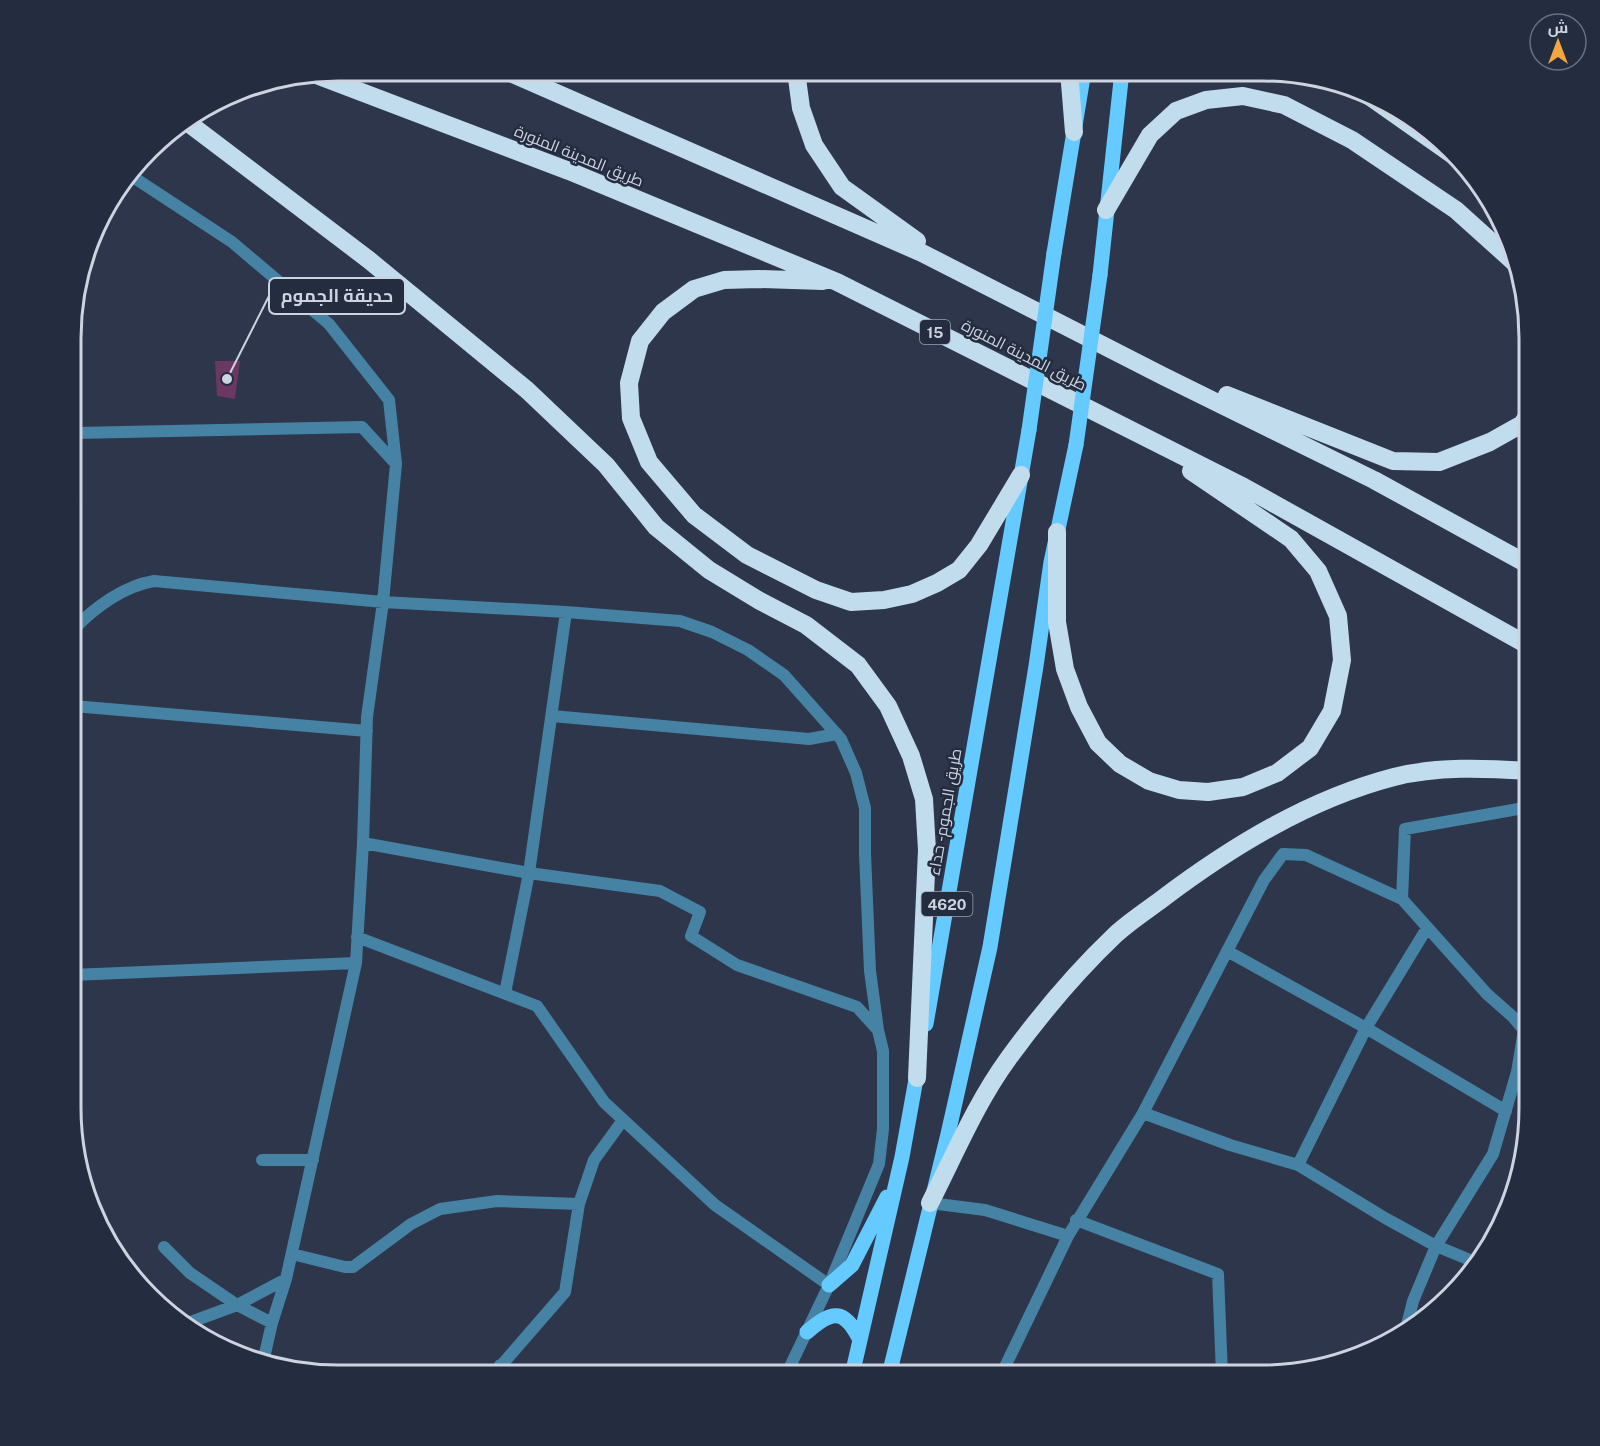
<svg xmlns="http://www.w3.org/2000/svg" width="1600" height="1446" font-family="'Public Sans',Cairo,sans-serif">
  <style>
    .green { fill: #6b3864 }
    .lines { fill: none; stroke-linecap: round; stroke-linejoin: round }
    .minor { stroke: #4682a3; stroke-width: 12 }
    .primary { stroke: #64caff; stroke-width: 15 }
    .motorway { stroke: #c1dcec; stroke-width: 18 }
    .primary-bridge { stroke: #64caff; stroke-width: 15 }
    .labels { text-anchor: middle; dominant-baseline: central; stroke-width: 5; stroke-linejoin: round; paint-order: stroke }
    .shield { fill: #242c40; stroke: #9aa1b0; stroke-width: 1.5 }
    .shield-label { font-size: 15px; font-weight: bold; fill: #cdd3e0 }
    .street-label { font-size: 16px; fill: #cdd3e0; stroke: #242c40 }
    .rim { fill: none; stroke: #cdd3e0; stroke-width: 3 }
    .leader { fill: none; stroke: #cdd3e0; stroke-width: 2 }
    .callout-dot { fill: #cdd3e0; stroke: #242c40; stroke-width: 2 }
    .callout { fill: #242c40; stroke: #cdd3e0; stroke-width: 2 }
    .callout-label { font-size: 18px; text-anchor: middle; font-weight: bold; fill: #cdd3e0 }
  </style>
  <rect width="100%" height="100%" fill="#2d364b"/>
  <path class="green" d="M215,361H240L235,399L217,396Z"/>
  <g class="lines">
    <path class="minor" d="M130,175L232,242L329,324L389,400L396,464
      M75,433L362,427L396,464L383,602L367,717L363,843L356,963L286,1279L272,1323L264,1358
      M74,629C95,607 124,586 154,581L383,602L566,612L680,621L712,632L748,650L784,675L841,739L856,773L865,808V854L870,971L878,1030L883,1051V1129L879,1164L829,1285L786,1375
      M73,706L367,731
      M552,716L809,739L837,734
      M363,843L529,873L660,891L700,912L691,936L737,965L857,1007L877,1029
      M1402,899L1487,994L1513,1017L1524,1030
      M357,937L537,1006L604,1102L715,1205L829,1285
      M1227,951L1366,1028L1506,1111
      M72,975L356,963
      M505,993L529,873L566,612
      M1517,1072L1529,1075
      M1143,1113L1230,1145L1298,1165L1385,1218L1436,1246L1475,1262
      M262,1160H313
      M1298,1165L1366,1028L1427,928
      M930,1203L985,1210L1068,1236L1143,1113L1264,880L1283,854L1306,855L1402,899L1405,829L1529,807
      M1076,1220L1218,1274L1222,1375
      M164,1247L190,1273L237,1305L272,1323
      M292,1254L345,1267H353L411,1224L440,1209L497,1201L579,1204
      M188,1323L237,1305L286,1279
      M1406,1329L1413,1301L1436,1246L1493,1154L1517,1072L1524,1030L1529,1021
      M500,1365L522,1375
      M493,1375L565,1292L579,1204L594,1160L623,1120
      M1001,1375L1068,1236"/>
    <path class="primary" d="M1054,253L1084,71
      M1100,275L1122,71
      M926,1024L1029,430
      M829,1285L852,1265L887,1197
      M807,1332C832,1310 844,1308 860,1340
      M852,1375L902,1157L918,1068
      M889,1375L948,1134L990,947L1036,666L1051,562L1076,445"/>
    <path class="motorway" d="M506,71L922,253L1163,376L1374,480L1529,565
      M796,71L801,108L814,145L842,187L917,241
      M1069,71L1074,132
      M314,74L569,171L837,282L1244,487L1529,646
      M1366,94L1464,163
      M187,122L369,260L527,390L606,465L656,527L709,570L760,601L806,625L858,665L888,706L911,756L924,799L927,850L917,1078
      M1106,210L1150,135L1176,111L1206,100L1243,96L1284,105L1352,140L1456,210L1516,264
      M823,281L759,279L724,280L694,289L663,312L640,341L629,383L631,418L649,462L694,515L747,555L816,590L851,602L884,600L912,594L937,583L959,570L979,545L1021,475
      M1227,395L1393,461L1439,462L1490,442L1522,424L1529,414
      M1057,532V622L1065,669L1079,707L1098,743L1120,764L1149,781L1179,790L1208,792L1243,787L1277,773L1310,748L1332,711L1342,660L1338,616L1318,571L1291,539L1191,471
      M930,1203C955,1154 976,1103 1008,1059C1040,1015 1075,973 1115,935C1129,922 1146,911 1162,899C1231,847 1309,799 1394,777C1437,766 1485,768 1529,771"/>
    <path class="primary-bridge" d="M1029,430L1054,253
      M1076,445L1100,275"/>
  </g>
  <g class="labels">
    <g class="shield">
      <rect x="920" y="320" width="30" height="24" rx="4.5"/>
      <rect x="921.5" y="892" width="51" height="24" rx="4.5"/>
    </g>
    <g class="shield-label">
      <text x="935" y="332">15</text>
      <text x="947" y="904">4620</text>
    </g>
    <g class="street-label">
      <text transform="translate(579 156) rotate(22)">طريق المدينة المنورة</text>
      <text transform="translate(1024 355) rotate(27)">طريق المدينة المنورة</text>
      <text transform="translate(945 812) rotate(-80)">طريق الجموم - حداء</text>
    </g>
  </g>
  <path d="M0 0H1600V1446H0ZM338 81H1262A257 257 0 0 1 1519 338V1108A257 257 0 0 1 1262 1365H338A257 257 0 0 1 81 1108V338A257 257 0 0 1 338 81Z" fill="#242c40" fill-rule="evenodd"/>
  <path class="rim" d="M338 81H1262A257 257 0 0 1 1519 338V1108A257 257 0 0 1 1262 1365H338A257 257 0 0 1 81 1108V338A257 257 0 0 1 338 81Z"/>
  <path class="leader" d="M227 379L269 296"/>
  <circle class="callout-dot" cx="227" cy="379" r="6"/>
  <rect class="callout" x="269" y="278" width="136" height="36" rx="6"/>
  <g class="callout-label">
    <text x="337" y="302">حديقة الجموم</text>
  </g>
  <g transform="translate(1558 42)"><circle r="28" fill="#242c40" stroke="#686f80" stroke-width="1.5"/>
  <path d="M0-4.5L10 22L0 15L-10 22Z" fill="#f2a541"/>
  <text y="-9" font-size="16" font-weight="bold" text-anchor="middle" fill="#cdd3e0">ش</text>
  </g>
</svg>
